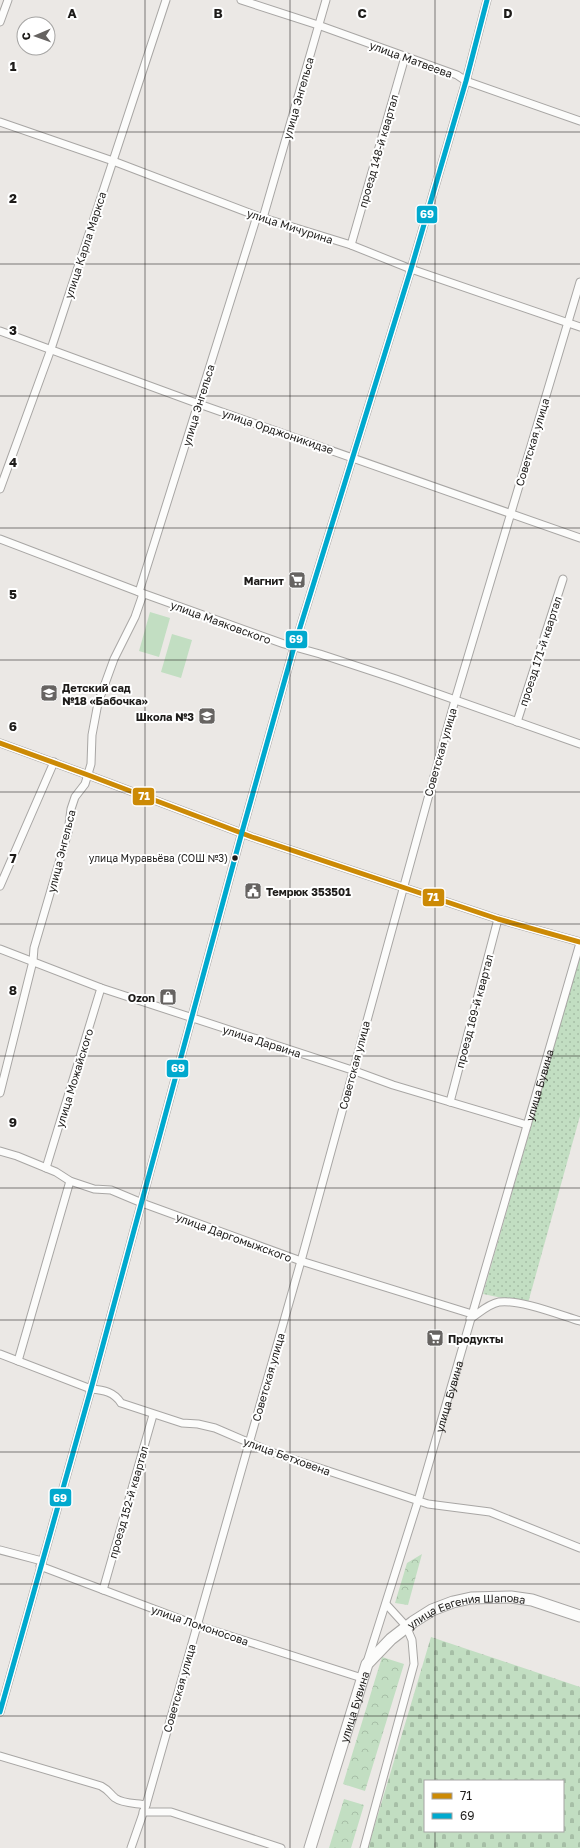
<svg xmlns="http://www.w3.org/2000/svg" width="580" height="1848" font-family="'Golos Text',sans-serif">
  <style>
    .grass { fill: url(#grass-dots) }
    .forest { fill: url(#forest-crowns) }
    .cemetery { fill: url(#cemetery-stones); fill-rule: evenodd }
    .garden { fill: #c2dec2 }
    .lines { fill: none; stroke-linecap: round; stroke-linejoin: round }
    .street-casing { stroke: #a8a6a4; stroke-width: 9 }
    .secondary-casing { stroke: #a8a6a4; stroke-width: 13 }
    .street { stroke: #fcfcfb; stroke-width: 7 }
    .secondary { stroke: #fcfcfb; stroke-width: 11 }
    .bus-1-casing { stroke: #fff; stroke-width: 8 }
    .bus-2-casing { stroke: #fff; stroke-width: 8 }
    .bus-1 { stroke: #cc8a05; stroke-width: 5 }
    .bus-2 { stroke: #00a9ce; stroke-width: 5 }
    .grid { fill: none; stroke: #1e1c1a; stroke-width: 1; stroke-opacity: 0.55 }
    .bus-dot { fill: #1e1c1a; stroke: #fff; stroke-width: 1.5 }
    .labels { text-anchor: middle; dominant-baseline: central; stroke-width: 4; stroke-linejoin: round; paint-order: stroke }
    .bus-label { font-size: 10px; fill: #1e1c1a; stroke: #fff; text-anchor: end }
    .street-label { font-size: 11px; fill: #1e1c1a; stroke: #fff }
    .poi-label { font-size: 11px; font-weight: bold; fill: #1e1c1a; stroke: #fff; text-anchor: end }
    .grid-label { font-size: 13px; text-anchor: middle; font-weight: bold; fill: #1e1c1a; stroke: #fff; stroke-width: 4; stroke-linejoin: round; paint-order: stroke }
    .line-badge { stroke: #fff; stroke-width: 1.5 }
    .badge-label { font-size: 11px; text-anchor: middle; font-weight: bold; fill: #fff }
  </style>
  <defs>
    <pattern id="grass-dots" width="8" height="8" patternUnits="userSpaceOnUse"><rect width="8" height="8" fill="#c2dec2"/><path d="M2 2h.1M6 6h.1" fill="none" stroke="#a6bea6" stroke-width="1.8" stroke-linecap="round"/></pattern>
    <pattern id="forest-crowns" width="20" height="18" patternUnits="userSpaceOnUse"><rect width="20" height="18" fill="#c2dec2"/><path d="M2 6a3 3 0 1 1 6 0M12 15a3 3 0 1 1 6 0" fill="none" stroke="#a6bea6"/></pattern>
    <pattern id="cemetery-stones" width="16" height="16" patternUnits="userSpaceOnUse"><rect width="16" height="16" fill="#c2dec2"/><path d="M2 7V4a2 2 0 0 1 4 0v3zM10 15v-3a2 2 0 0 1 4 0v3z" fill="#a6bea6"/></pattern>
  </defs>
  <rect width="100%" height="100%" fill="#ebe8e5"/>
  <path class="grass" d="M580,956V1116L528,1303L483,1294Z"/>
  <path class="forest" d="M422,1554L408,1605L395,1603L407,1563Z
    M382,1657L404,1664L365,1791L343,1784Z
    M344,1799L364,1805L351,1848H329Z"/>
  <path class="cemetery" d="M431,1637L580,1687V1848H368ZM425,1781H563V1831H425Z"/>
  <path class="garden" d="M150,612L170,618L159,657L139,651Z
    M172,634L192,640L181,678L161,672Z"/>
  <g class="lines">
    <g class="street-casing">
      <g id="street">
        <path d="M241,0L318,25L457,75L466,81L580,121"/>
        <path d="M0,22L8,0"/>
        <path d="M0,122L113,161L257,216L351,245L411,269L580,327"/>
        <path d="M263,218L326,0"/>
        <path d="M351,245L405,57"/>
        <path d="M0,331L199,404L580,538"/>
        <path d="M0,489L51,349L166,0"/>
        <path d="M0,539L139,592L284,644L320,654L396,679L580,744"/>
        <path d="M139,592L257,216"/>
        <path d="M517,722L563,579"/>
        <path d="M0,743L88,775L252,837L498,919L580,942"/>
        <path d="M0,886L54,762"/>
        <path d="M0,949L101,988L352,1070L393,1085L527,1125"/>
        <path d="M0,1093L33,961L34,948L68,832L71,809L75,797L85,784L91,764L92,735L98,703L114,659L135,617L143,594"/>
        <path d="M450,1102L498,919"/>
        <path d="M0,1151L17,1156L56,1172L70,1181L94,1189L111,1190L142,1203L301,1261L472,1314"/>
        <path d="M46,1168L101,988"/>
        <path d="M470,1319C479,1313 488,1304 499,1302C519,1299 560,1315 580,1321"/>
        <path d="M0,1354L91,1389C104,1390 114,1392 121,1403L182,1423L198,1424L215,1428L271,1452L428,1504L490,1512L580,1548"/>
        <path d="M18,1361L70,1181"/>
        <path d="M0,1550L42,1561"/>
        <path d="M40,1566L196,1625L362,1678"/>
        <path d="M103,1590L153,1415"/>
        <path id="s1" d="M367,1662L418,1501L580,943"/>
        <path d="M0,1712L91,1389L242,832L294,647L411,269L466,81L487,0"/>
        <path d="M0,1756L101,1786C110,1791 109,1793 115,1798C123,1804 137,1803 146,1805"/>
        <path d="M143,1812H171L281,1848"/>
        <path d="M131,1848L146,1805L301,1261L455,700L580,282"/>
        <path d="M364,1848L414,1664L412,1640L406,1626L386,1604"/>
      </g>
    </g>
    <g class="secondary-casing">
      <g id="secondary">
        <path id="s2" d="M310,1848L367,1664L391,1639L413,1622L432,1610L453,1602L471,1598L511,1597L532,1600L580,1616"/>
      </g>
    </g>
    <use href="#street" class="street"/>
    <use href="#secondary" class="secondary"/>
    <g class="bus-1-casing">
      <path id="bus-1" d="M0,743L88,775L252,837L498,919L580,942"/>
    </g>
    <g class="bus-2-casing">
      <path id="bus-2" d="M0,1712L91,1389L242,832L294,647L411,269L466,81L487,0"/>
    </g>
    <use href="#bus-1" class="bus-1"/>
    <use href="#bus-2" class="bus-2"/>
  </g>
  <path class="grid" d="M145,0V1848M290,0V1848M435,0V1781M0,132H580M0,264H580M0,396H580M0,528H580M0,660H580M0,792H580M0,924H580M0,1056H580M0,1188H580M0,1320H580M0,1452H580M0,1584H580M0,1716H580M435,1831V1848"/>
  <defs>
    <g id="supermarket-square" transform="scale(0.9)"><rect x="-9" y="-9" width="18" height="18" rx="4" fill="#666361" stroke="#fff"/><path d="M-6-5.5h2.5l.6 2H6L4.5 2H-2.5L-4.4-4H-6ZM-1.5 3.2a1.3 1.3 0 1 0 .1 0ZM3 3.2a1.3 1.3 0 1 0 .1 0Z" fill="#fff"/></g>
    <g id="school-square" transform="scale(0.9)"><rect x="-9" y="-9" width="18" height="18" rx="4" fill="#666361" stroke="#fff"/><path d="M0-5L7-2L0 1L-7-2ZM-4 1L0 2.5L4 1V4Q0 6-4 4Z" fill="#fff"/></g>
    <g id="civic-square" transform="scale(0.9)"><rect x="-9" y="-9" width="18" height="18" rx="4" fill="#666361" stroke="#fff"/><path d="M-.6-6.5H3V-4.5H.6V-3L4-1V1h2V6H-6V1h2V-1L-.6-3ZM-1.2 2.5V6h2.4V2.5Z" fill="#fff"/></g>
    <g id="shop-square" transform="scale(0.9)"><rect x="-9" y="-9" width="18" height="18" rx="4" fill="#666361" stroke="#fff"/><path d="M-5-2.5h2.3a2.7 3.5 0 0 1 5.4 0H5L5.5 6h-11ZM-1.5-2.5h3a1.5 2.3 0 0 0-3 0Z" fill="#fff"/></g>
  </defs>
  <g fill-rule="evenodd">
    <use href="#supermarket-square" x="297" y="580"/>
    <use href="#school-square" x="49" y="693"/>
    <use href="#school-square" x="207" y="716"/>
    <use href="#civic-square" x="253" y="891"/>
    <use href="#shop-square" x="168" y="997"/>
    <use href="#supermarket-square" x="435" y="1338"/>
  </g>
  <circle class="bus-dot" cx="235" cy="858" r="3.5"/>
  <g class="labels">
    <g class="bus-label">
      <text x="228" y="858">улица Муравьёва (СОШ №3)</text>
    </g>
    <g class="street-label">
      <text transform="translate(411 59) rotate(20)">улица Матвеева</text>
      <text transform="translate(298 98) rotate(-74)">улица Энгельса</text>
      <text transform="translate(378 151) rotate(-74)">проезд 148-й квартал</text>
      <text transform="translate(290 226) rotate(18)">улица Мичурина</text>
      <text transform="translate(85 245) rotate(-72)">улица Карла Маркса</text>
      <text transform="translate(198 405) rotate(-73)">улица Энгельса</text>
      <text transform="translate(278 431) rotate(19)">улица Орджоникидзе</text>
      <text transform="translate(532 442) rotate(-73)">Советская улица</text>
      <text transform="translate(221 622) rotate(20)">улица Маяковского</text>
      <text transform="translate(540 651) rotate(-72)">проезд 171-й квартал</text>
      <text transform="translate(440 752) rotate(-74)">Советская улица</text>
      <text transform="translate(61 851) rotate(-76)">улица Энгельса</text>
      <text transform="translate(474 1011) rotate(-75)">проезд 169-й квартал</text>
      <text transform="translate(262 1041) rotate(18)">улица Дарвина</text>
      <text transform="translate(354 1065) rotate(-75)">Советская улица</text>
      <text transform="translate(74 1078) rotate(-73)">улица Можайского</text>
      <text stroke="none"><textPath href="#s1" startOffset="602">улица Бувина</textPath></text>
      <text transform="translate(234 1237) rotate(20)">улица Даргомыжского</text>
      <text transform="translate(268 1377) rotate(-74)">Советская улица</text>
      <text stroke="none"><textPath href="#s1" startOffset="278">улица Бувина</textPath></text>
      <text transform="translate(287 1456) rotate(20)">улица Бетховена</text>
      <text transform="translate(128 1502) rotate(-74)">проезд 152-й квартал</text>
      <text stroke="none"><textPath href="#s2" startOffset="311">улица Евгения Шапова</textPath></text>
      <text transform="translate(200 1625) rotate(19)">улица Ломоносова</text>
      <text transform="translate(179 1688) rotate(-74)">Советская улица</text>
      <text stroke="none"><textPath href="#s2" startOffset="148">улица Бувина</textPath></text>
    </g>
    <g class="poi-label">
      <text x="284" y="580">Магнит</text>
      <text x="62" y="687" text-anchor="start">Детский сад<tspan x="62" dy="13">№18 «Бабочка»</tspan></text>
      <text x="194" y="716">Школа №3</text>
      <text x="266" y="891" text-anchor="start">Темрюк 353501</text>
      <text x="155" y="997">Ozon</text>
      <text x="448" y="1338" text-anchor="start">Продукты</text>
    </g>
  </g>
  <g class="grid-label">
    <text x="72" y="18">A</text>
    <text x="218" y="18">B</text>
    <text x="362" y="18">C</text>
    <text x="508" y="18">D</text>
    <text x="13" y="71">1</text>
    <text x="13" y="203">2</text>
    <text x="13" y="335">3</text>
    <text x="13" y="467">4</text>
    <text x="13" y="599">5</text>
    <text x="13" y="731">6</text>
    <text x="13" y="863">7</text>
    <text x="13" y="995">8</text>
    <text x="13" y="1127">9</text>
  </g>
  <g class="line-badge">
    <rect x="416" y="205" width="22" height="19" rx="4" fill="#00a9ce"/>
    <rect x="285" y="630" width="23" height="19" rx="4" fill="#00a9ce"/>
    <rect x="132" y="787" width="23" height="19" rx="4" fill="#cc8a05"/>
    <rect x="422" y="888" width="23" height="19" rx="4" fill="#cc8a05"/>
    <rect x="166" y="1059" width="23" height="19" rx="4" fill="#00a9ce"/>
    <rect x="49" y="1488" width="23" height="19" rx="4" fill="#00a9ce"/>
  </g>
  <g class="badge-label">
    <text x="427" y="218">69</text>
    <text x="296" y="643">69</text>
    <text x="144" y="800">71</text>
    <text x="433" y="901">71</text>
    <text x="178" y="1072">69</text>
    <text x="60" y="1502">69</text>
  </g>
  <rect x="424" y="1780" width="140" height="52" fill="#ffffff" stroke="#a5a4a3"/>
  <rect x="432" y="1793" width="20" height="6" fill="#cc8a05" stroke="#a5a4a3"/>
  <text x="460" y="1800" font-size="12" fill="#1e1c1a">71</text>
  <rect x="432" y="1813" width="20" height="6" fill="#00a9ce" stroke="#a5a4a3"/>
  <text x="460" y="1820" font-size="12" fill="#1e1c1a">69</text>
  <g transform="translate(36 36) rotate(268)"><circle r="19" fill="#ffffff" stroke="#a5a4a3"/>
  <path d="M0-3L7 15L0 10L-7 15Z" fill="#666361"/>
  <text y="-6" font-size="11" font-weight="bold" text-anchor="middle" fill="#1e1c1a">С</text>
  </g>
</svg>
